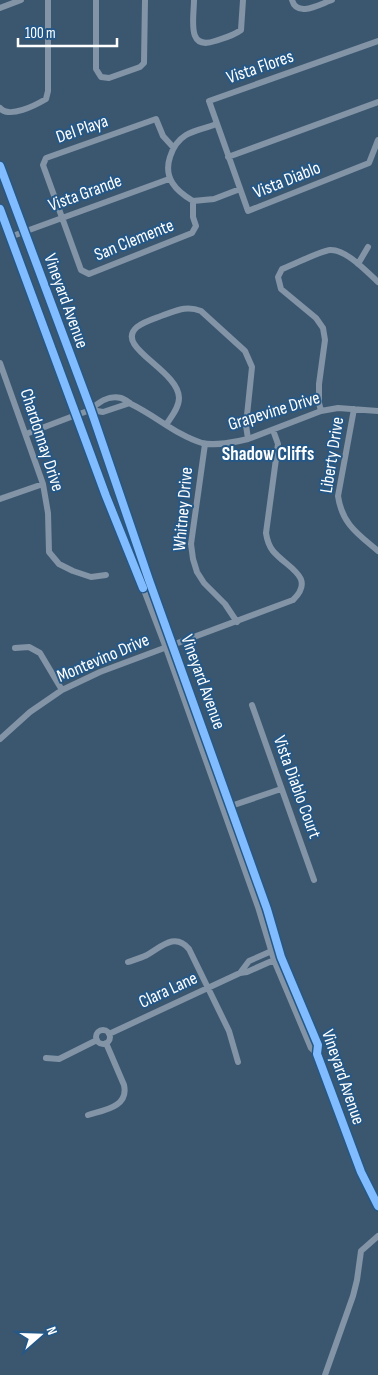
<svg xmlns="http://www.w3.org/2000/svg" width="378" height="1375" font-family="'Sofia Sans Condensed',sans-serif">
  <style>
    .lines { fill: none; stroke-linecap: round; stroke-linejoin: round }
    .minor { stroke: #8294a5; stroke-width: 6 }
    .cycleway-casing { stroke: #255886; stroke-width: 11 }
    .cycleway { stroke: #80bcff; stroke-width: 8 }
    .labels { text-anchor: middle; dominant-baseline: central; stroke-width: 4; stroke-linejoin: round; paint-order: stroke }
    .street-label { font-size: 18px; fill: #fff; stroke: #255886 }
    .neighbourhood-label { font-size: 19px; font-weight: bold; fill: #fff; stroke: #255886 }
  </style>
  <rect width="100%" height="100%" fill="#3b5770"/>
  <g class="lines">
    <path class="minor" d="M96,0V69L101,77L109,78L140,67L144,63L145,0
      M194,0C194,18 186,51 215,41C224,38 233,36 241,30L243,0
      M292,0C297,18 320,4 332,0
      M0,8L21,0
      M378,41L209,101L248,211L369,163L378,140
      M0,108C9,119 36,105 46,99L48,91V0
      M216,124C207,128 195,130 186,135C178,140 173,147 170,157C163,178 176,191 193,201L214,199L240,189
      M173,147L163,136L156,119L46,158L43,165L81,270L89,274L192,233L196,226L193,217V201
      M228,157L378,102
      M0,166L91,410L149,580L267,909L281,957L318,1045L317,1054L361,1172L378,1206
      M0,209L106,496L139,577L166,648L258,907L274,960L311,1048L317,1054
      M10,237L169,179
      M358,264L368,247
      M0,363L43,484L48,513L49,552L59,564L73,571L91,577L106,575
      M354,409L338,496C342,524 358,534 378,551
      M91,410C98,402 109,395 121,398C125,399 128,402 131,404C156,416 176,435 202,443C214,446 236,442 248,439L321,411L338,408L378,411
      M321,411L319,403V384L325,340L323,328L316,318L281,289L278,277L282,269C292,265 321,251 330,250C346,249 367,272 378,282
      M166,425C171,417 179,408 179,398C179,370 113,347 137,327C143,322 153,319 161,316C176,311 186,305 201,311L245,351L252,367L246,425L248,439
      M26,434L76,415L91,410L103,412L130,403
      M205,444L191,544L193,559L197,572L204,583L225,604L237,622
      M0,499L43,484
      M15,648L29,647L40,653L62,690
      M252,705L314,880
      M0,739L30,712L62,690L100,672L293,600C317,577 286,567 273,551C269,546 267,540 266,533L278,444L273,430
      M228,807L281,789
      M128,962C134,960 141,958 147,955C161,947 175,932 189,949L229,1031L238,1062
      M240,973L249,961L274,950
      M96 1037a7 7 0 1 1 14 0a7 7 0 1 1-14 0Z
      M109,1034L240,973L247,972L274,960L275,957
      M46,1058L59,1059L97,1040
      M88,1115C104,1110 129,1107 124,1085L106,1043
      M325,1375L353,1296L357,1280L361,1251L378,1236"/>
    <g class="cycleway-casing">
      <path id="cycleway" d="M0,166L91,410L149,580L267,909L281,957L318,1045L317,1054L361,1172L378,1206
        M0,209L106,496L143,588"/>
    </g>
    <use href="#cycleway" class="cycleway"/>
  </g>
  <g class="labels">
    <g class="street-label">
      <text transform="translate(260 67) rotate(-19)">Vista Flores</text>
      <text transform="translate(82 129) rotate(-19)">Del Playa</text>
      <text transform="translate(287 180) rotate(-22)">Vista Diablo</text>
      <text transform="translate(85 193) rotate(-20)">Vista Grande</text>
      <text transform="translate(134 240) rotate(-22)">San Clemente</text>
      <text transform="translate(66 301) rotate(70)">Vineyard Avenue</text>
      <text transform="translate(274 411) rotate(-17)">Grapevine Drive</text>
      <text transform="translate(42 440) rotate(72)">Chardonnay Drive</text>
      <text transform="translate(332 455) rotate(-81)">Liberty Drive</text>
      <text transform="translate(183 509) rotate(-85)">Whitney Drive</text>
      <text transform="translate(103 658) rotate(-23)">Montevino Drive</text>
      <text transform="translate(203 682) rotate(70)">Vineyard Avenue</text>
      <text transform="translate(297 787) rotate(70)">Vista Diablo Court</text>
      <text transform="translate(168 990) rotate(-25)">Clara Lane</text>
      <text transform="translate(343 1077) rotate(71)">Vineyard Avenue</text>
    </g>
    <g class="neighbourhood-label">
      <text x="268" y="454">Shadow Cliffs</text>
    </g>
  </g>
  <g transform="translate(40 1335) rotate(70)" stroke="#255886" stroke-width="4" paint-order="stroke">
  <path d="M0-4L9 19L0 12L-9 19Z" fill="#ffffff"/>
  <text y="-8" font-size="14" font-weight="bold" text-anchor="middle" fill="#ffffff">N</text>
  </g>
  <path d="M18 38v8h99v-8" fill="none" stroke="#ffffff" stroke-width="2.5"/>
  <text x="25" y="38" font-size="15" fill="#ffffff" stroke="#255886" stroke-width="4" paint-order="stroke">100 m</text>
</svg>
